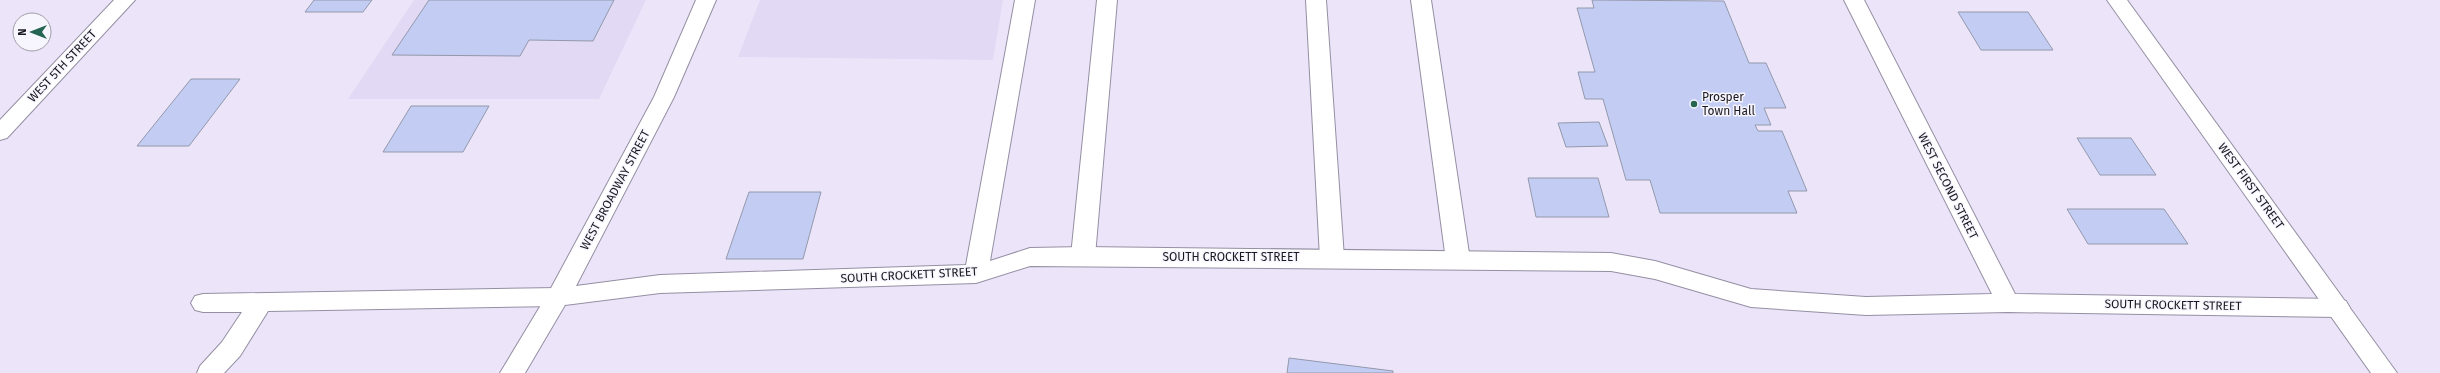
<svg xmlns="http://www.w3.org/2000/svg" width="2440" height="373" font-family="'Fira Sans',sans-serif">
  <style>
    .built { fill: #e2d9f5 }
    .building { fill: #c3cdf4; stroke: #9398ab }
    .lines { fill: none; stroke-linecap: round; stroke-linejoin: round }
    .service-casing { stroke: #958fa2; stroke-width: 2 }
    .minor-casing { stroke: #958fa2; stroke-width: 2 }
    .tertiary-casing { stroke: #958fa2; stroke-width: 2 }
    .service { fill: #fff; fill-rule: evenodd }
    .minor { fill: #fff; fill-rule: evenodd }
    .tertiary { fill: #fff; fill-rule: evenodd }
    .poi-dot { fill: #256451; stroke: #f7f5fd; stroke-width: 1.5 }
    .labels { text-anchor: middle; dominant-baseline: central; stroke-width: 3; stroke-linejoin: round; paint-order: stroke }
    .street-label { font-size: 12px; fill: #1a181f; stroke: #f7f5fd }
    .poi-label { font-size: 12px; fill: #1a181f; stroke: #f7f5fd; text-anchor: start }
  </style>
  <rect width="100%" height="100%" fill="#ece5fa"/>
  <path class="built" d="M414,0H646L599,99H348Z
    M760,0H1003L993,60L738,57Z"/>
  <path class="building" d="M314,0H372L363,12H305Z
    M429,0H614L593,41L529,40L520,56L392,55Z
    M1592,0L1724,1L1749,63H1766L1786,108H1764L1771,125H1755L1758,131H1782L1807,191H1788L1797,213H1660L1650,180H1626L1603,99H1585L1578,72H1595L1577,8H1594Z
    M1958,12H2028L2053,50H1981Z
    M191,79H240L189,146H137Z
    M411,106H489L463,152H383Z
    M1599,122L1608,146L1566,147L1558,123Z
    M2077,138H2131L2156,175H2100Z
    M1528,178H1598L1609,217H1536Z
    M749,192H821L803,259H726Z
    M2067,209H2164L2188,244H2088Z
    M1289,358L1393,371V373H1287Z"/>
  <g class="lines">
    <g class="service-casing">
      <path id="service" d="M114,0H135L7,138L0,140V120Z
        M1097,0H1117L1095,256L1091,262L1083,265L1075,262L1071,256Z
        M1306,0H1326L1344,258L1340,264L1332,267L1324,264L1320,258Z
        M1411,0H1431L1470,260L1466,266L1458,269L1450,266L1446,260Z
        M558,288L566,290L570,297L566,304L558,306L268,311L240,356L224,373H197L200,366L222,342L242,312H203L195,310L191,303L195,296L203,294Z"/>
    </g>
    <g class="minor-casing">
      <path id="minor" d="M696,0H716L674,97L576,286L660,275L966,265L1015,0H1035L990,261L1030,248L1083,247L1611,253L1655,261L1751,289L1866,297L1992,294L1844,0H1864L2015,294L2338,299L2346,301L2350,308L2346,315L2338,317L2008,312L1866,315L1751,307L1655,279L1611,271L1030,266L976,283L660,293L565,305L525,373H500L550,290L654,97Z"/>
    </g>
    <g class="tertiary-casing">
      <path id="tertiary" d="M2107,0H2127L2397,373H2371Z"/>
    </g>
    <use href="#service" class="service"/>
    <use href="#minor" class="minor"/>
    <use href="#tertiary" class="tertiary"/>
  </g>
  <circle class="poi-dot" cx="1694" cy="104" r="4"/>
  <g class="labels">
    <g class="street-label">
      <text transform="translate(62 66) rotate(-47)">WEST 5TH STREET</text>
      <text transform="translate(1948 186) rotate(63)">WEST SECOND STREET</text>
      <text transform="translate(2251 186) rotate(54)">WEST FIRST STREET</text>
      <text transform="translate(615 190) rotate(-62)">WEST BROADWAY STREET</text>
      <text x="1231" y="257">SOUTH CROCKETT STREET</text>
      <text transform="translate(909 275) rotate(-3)">SOUTH CROCKETT STREET</text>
      <text transform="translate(2173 305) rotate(1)">SOUTH CROCKETT STREET</text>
    </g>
    <g class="poi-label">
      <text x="1702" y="97">Prosper<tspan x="1702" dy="14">Town Hall</tspan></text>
    </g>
  </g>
  <g transform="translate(32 32) rotate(270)"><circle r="19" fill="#f7f5fd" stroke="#9f9da4"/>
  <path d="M0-3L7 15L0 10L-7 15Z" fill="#256451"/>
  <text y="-6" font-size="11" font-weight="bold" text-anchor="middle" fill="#1a181f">N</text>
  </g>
</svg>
